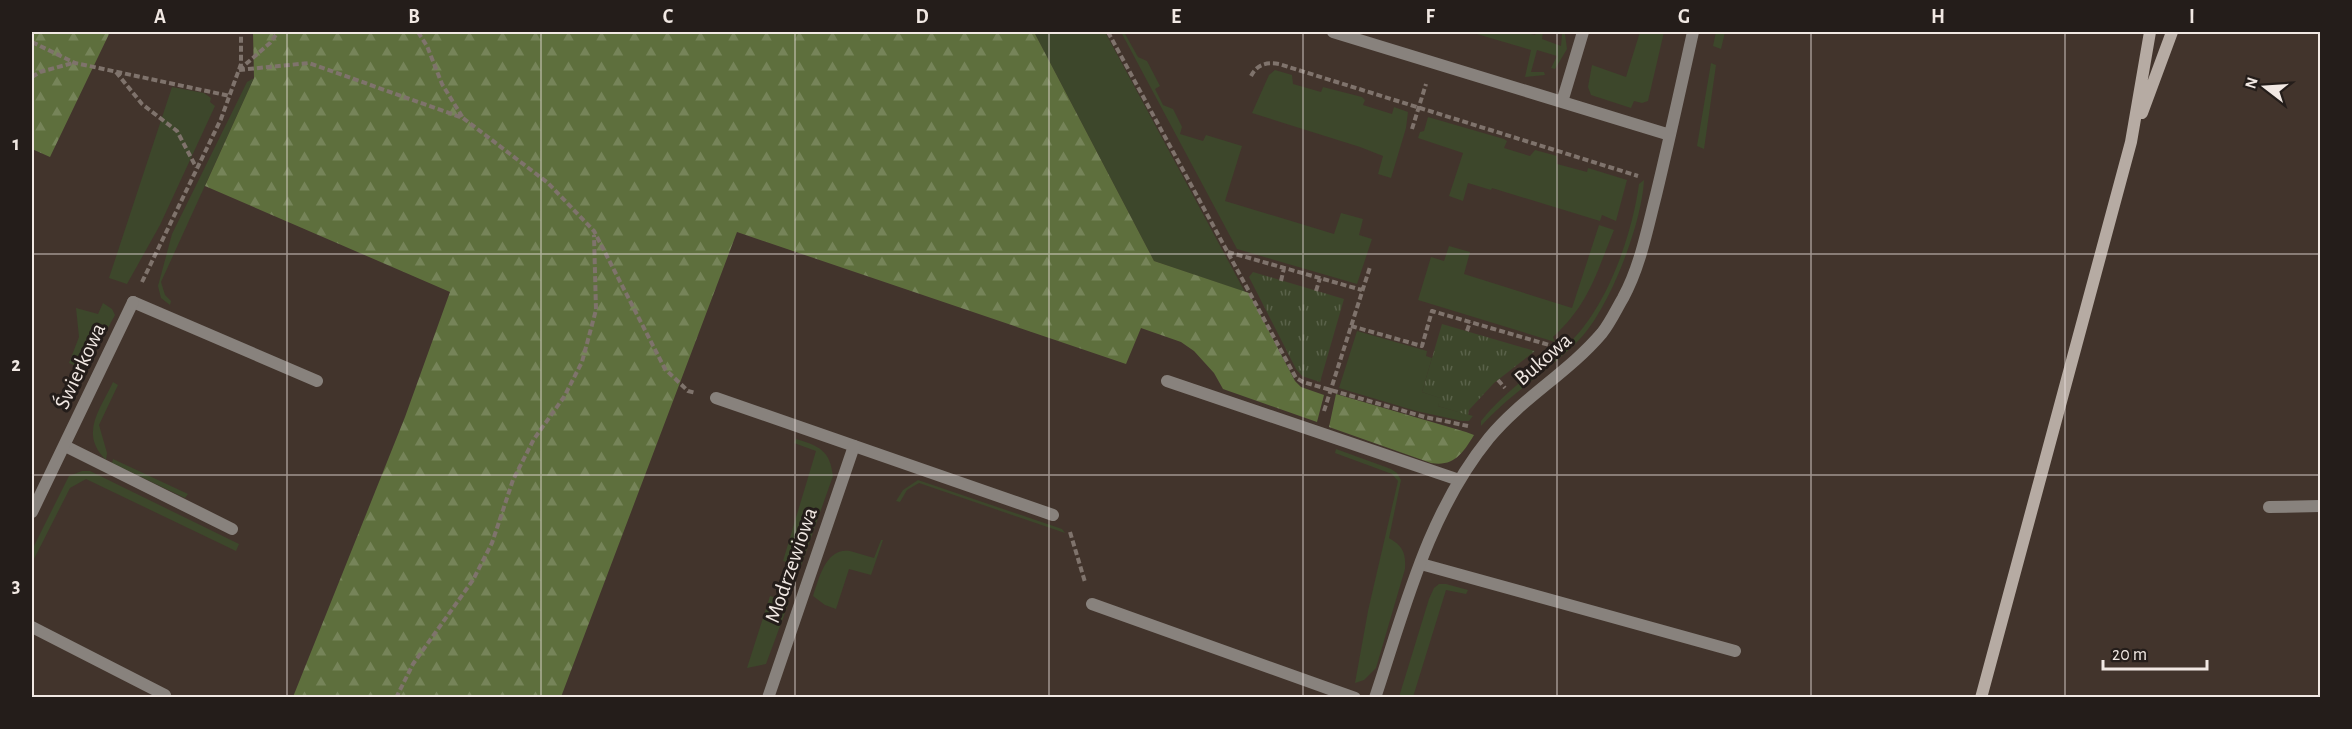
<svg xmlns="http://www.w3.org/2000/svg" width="2352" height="729" font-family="'Alegreya Sans',sans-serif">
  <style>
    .grass { fill: #3d472b }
    .forest { fill: url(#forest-firs) }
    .park { fill: url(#park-tufts) }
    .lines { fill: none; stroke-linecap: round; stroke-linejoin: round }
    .path { stroke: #7f736c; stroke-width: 4; stroke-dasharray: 6 3; stroke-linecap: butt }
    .service { stroke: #88827d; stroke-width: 12 }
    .minor { stroke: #88827d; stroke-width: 12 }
    .secondary { stroke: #b6aba3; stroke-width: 12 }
    .grid { fill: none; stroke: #f1e8e3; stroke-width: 1.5; stroke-opacity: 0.55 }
    .labels { text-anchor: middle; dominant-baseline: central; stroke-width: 6; stroke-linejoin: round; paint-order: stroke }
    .street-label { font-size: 22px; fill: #f1e8e3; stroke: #241d1a }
    .neatline { fill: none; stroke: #f1e8e3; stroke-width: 2 }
    .grid-label { font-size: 20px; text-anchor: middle; font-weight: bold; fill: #f1e8e3 }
  </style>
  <defs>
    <pattern id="forest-firs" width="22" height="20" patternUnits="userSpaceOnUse" patternTransform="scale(1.5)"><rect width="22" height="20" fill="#5e6f3d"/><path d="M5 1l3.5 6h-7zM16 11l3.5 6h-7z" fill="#768459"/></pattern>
    <pattern id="park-tufts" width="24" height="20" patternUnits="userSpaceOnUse" patternTransform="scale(1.5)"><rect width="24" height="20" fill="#3d472b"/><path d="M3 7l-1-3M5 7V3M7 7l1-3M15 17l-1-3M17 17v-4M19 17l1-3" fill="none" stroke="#5a624a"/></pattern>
  </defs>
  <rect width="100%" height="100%" fill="#42342c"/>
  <path class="grass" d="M1034,32H1105L1245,292L1154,261Z
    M1121,32H1124L1138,57L1147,61L1160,86L1155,89L1163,105L1173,109L1182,127L1180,134L1203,141L1206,135L1242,146L1225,201L1334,234L1341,213L1363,219L1359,235L1372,239L1357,284L1237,249Z
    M1470,32H1522L1535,35L1537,32H1543L1542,39L1561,46L1562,34H1565L1567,49L1555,69L1551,68L1557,56L1537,50L1531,72H1544L1545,75L1525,77L1531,50Z
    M1640,32H1664L1648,101L1642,103L1634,101L1631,108L1591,95L1588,87L1592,65L1626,77Z
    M1716,32H1725L1721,49L1713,46Z
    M1711,63L1716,65L1704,149L1697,146Z
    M1275,70L1292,75L1293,84L1321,92L1323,87L1362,97L1365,100L1363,105L1392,114L1394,107L1408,112L1406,128L1391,178L1378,174L1383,156L1360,147L1252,113L1269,75Z
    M254,78L161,282L165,295L171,301L170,305L161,298L158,286L172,234L247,82Z
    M172,87L204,93L211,98L210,102L215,106L160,225L127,284L109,278Z
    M1428,117L1504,139L1507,141L1504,148L1530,156L1535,150L1557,156V164L1587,172L1588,168L1627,180L1616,221L1602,215L1600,221L1492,188L1491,190L1468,183L1463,201L1449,196L1463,153L1418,138L1420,132L1424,131Z
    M1644,180C1642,224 1609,310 1578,341C1548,371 1511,393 1481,426V421C1505,390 1538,370 1567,345C1606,310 1632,236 1639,184Z
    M1599,225L1614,230C1596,274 1589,304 1553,337L1555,342L1418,300L1431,257L1444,261L1449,246L1470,252L1464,274L1572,308Z
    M103,303L112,309L115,315L85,370L69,363L79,337L76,308L98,314Z
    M1357,331L1427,351L1426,356L1432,358L1422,392L1441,398L1438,406L1473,416L1469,421H1462L1416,411L1339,388Z
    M113,382L118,385L99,425L107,453L106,460C79,434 100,410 113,382Z
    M796,439C819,446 830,450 833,476L801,566L783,561L816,451L794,443Z
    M1336,449L1391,469L1397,473L1401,480L1389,538C1403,546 1406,553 1405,569L1376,668L1364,680L1355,683L1368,611L1398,481L1392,474L1335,453Z
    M113,459L188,494L185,498L112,463Z
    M82,471H90L239,544L236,551L86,479L70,488L32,563V550L69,476Z
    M918,480L1062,529L1065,533L919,483L907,490L900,502L896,501L903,490Z
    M881,540H883L871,575L849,569L836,609L825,605L813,596C819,578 826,547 850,551C858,553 866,556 874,558Z
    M1439,584H1446L1468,590L1466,594L1446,590L1413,697H1399L1429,599L1434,588Z
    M770,596L789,602L766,664L747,668Z"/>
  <path class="forest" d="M32,32H110L50,157L32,149Z
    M253,32H1034L1154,261L1249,293L1295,381L1301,387L1324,395L1317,422L1223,389L1214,373L1194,351L1181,342L1141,328L1126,364L737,232L561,697H293L405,417L450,292L205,186L254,78Z
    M1336,394L1466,432L1474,435C1463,453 1454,467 1431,463L1329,427Z"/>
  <path class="park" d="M1253,272L1344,299L1320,382L1302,376L1296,369L1249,277Z
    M1442,324L1535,351L1494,383L1469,410L1468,415L1438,406L1440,398L1422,392Z"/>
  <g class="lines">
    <path class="path" d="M418,32L427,46L442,84L463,118
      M1108,32L1296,378L1303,382L1425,417L1468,426
      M32,42L75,63L230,96
      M239,70L309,63L463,118L548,183L594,231L665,369L688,391L696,393
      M239,70L270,43L278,32
      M116,72L142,104L177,131L196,167
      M1251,76C1257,64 1267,62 1279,64L1638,176
      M32,77L40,72L73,63
      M1412,129L1426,84
      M1228,252L1362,290
      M1281,281L1284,268
      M142,282L221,119L241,64V32
      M1316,291L1320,278
      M1351,326L1422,346L1432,311L1556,347
      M1467,331L1470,322
      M1498,380L1505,388
      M1324,411L1370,267
      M1070,532L1085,582
      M396,698L413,664L473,580L492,543L513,480L534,439L564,397L582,362L596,310L594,235"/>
    <path class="service" d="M133,302L317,381
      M1167,381L1459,480
      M716,398L1053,515
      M65,446L232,529
      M2269,507L2320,506
      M1421,564L1735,651
      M1092,604L1355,698
      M32,627L165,695"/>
    <path class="minor" d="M1333,32L1670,135
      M1562,102L1583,32
      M32,512L133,302
      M768,698L854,446
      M1375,698C1405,608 1428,513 1489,438C1522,398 1568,373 1602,333C1610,323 1616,310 1623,298C1640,267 1647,230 1656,195C1669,141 1681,86 1693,32"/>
    <path class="secondary" d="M2142,113L2172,32
      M1981,698L2131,142L2150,32"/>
  </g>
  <path class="grid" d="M287,32V698M541,32V698M795,32V698M1049,32V698M1303,32V698M1557,32V698M1811,32V698M2065,32V698M32,254H2320M32,475H2320"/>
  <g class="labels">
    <g class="street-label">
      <text transform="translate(1543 359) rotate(-41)">Bukowa</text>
      <text transform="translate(80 366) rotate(-65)">Świerkowa</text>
      <text transform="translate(791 565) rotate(-71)">Modrzewiowa</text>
    </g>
  </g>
  <rect width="2352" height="729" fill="none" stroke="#241d1a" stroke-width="66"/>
  <g transform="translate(2265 87) rotate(287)" stroke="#241d1a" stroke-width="4.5" paint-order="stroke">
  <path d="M0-4.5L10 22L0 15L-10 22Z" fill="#f1e8e3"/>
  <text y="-9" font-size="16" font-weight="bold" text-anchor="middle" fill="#f1e8e3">N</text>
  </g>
  <path d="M2103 660v9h104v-9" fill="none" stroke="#f1e8e3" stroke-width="3"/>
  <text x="2112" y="660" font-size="18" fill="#f1e8e3" stroke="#241d1a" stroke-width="4.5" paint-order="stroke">20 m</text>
  <rect x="33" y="33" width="2286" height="663" class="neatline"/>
  <g class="grid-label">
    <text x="160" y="23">A</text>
    <text x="414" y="23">B</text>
    <text x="668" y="23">C</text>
    <text x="922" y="23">D</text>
    <text x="1176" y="23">E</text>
    <text x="1430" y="23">F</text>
    <text x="1684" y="23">G</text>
    <text x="1938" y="23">H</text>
    <text x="2192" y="23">I</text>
    <text x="16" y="150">1</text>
    <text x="16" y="371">2</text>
    <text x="16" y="592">3</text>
  </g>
</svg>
